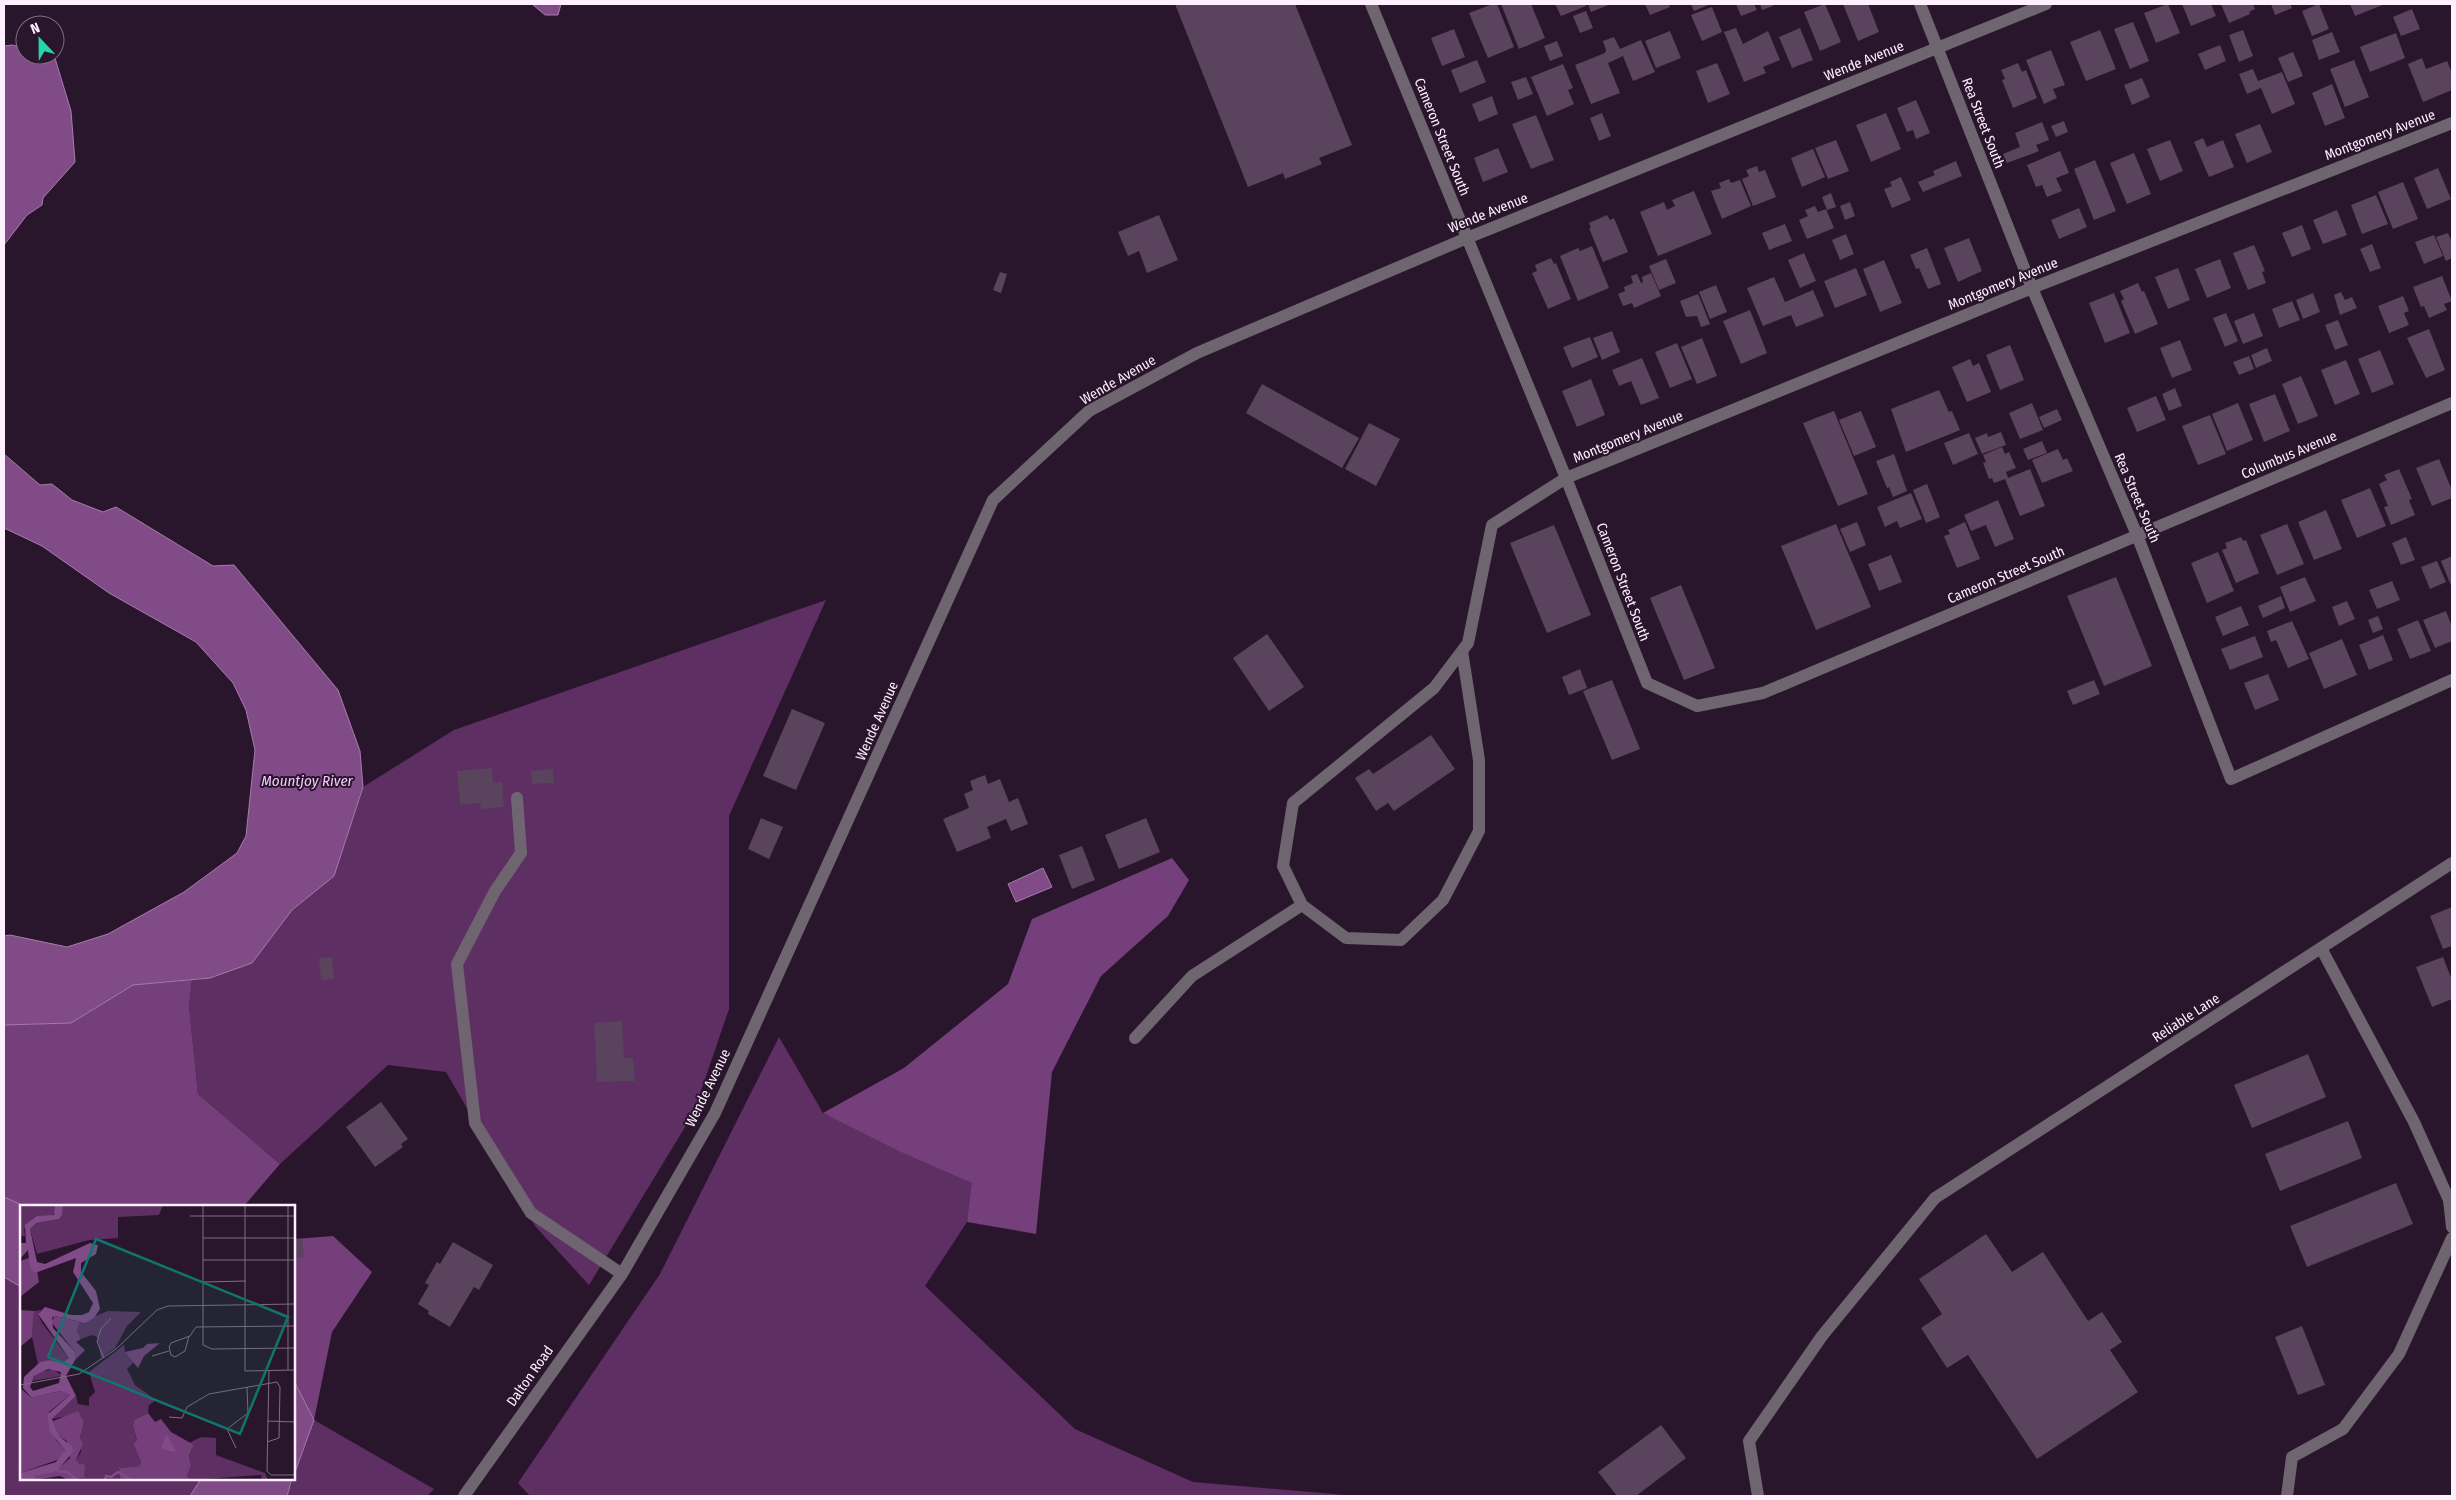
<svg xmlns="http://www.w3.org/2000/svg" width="2456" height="1500" font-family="'Fira Sans Condensed',sans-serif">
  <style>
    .green { fill: #5d2f62 }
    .forest { fill: #743f7a }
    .water { fill: #814b87; stroke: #a67cab }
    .building { fill: #5a435c }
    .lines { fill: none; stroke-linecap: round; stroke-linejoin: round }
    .minor { stroke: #6f6570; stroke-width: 12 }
    .labels { text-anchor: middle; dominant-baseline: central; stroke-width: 4; stroke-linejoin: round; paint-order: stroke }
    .street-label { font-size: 14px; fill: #fef0ff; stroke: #2a162c }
    .water-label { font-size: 15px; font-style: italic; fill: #f7c9fc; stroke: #2a162c }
    .inset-river { fill: none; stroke: #814b87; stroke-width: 2.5 }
    .inset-road { fill: none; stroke: #7f6d80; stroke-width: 1 }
    .view { fill: #0f766e; fill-opacity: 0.15; stroke: #0f766e; stroke-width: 2.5 }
    .inset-edge { fill: none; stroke: #fef0ff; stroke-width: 2.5 }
  </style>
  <rect width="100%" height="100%" fill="#2a162c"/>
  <path class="green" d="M826,600L729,816V1009L693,1114L589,1285L535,1226L446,1072L388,1065L280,1164L198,1094L189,1006L192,980L210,978L252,963L292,910L334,876L363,787L454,730Z
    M779,1037L823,1113L973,1183L967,1222L925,1286L1075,1429L1193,1482L1357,1496H530L518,1483L660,1274Z
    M4,1277L21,1287V1479H201L190,1496H4Z
    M314,1420L434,1489L427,1496H287Z"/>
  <path class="forest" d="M1172,858L1189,880L1168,916L1101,976L1052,1072L1036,1234L967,1222L972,1183L901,1152L823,1113L904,1068L1008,984L1032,919Z
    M192,980L189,1006L198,1094L280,1164L244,1206H24L4,1197V1025L71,1023L133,985Z
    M333,1236L372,1272L332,1332L314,1420L294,1381V1239Z"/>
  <path class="water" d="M532,4H561L558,15H545Z
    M12,45L25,48V55H54L71,111L75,162L43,198L42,205L27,215L4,245V46Z
    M4,454L40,485L52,484L72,500L103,512L116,507L213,566L234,565L338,690L360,751L363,787L334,876L292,910L252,963L210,978L133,985L71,1023L4,1025V936L10,935L67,947L108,934L184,892L237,853L246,836L255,750L246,710L233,683L196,642L109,593L42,546L4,528Z
    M1043,868L1052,887L1016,902L1008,884Z
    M4,1197L24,1206H21V1287L4,1277Z
    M294,1381L314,1420L294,1475Z
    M201,1479H292L287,1496H190Z"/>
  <path class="building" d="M1175,4H1295L1352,145L1319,158L1322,164L1285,179L1283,173L1248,187Z
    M1493,4H1497L1514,47L1488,58L1469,13Z
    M1501,4H1531L1545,38L1519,49Z
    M1555,4H1585L1586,6L1561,16Z
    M1588,4H1611L1591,12Z
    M1645,4H1669L1670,7L1650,15Z
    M1691,4H1711L1694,11Z
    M1736,4H1754L1757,10L1741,16Z
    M1760,4H1772L1773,6L1762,10Z
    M1825,4L1841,42L1820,51L1804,12Z
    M1843,4H1868L1879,32L1858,41Z
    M2168,4L2180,33L2156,43L2144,13Z
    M2182,4H2211L2216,16L2191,26Z
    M2221,4H2253L2255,9L2249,12L2250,14L2229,23Z
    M2271,4H2290L2292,8L2275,15Z
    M2319,4L2329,29L2312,36L2302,11Z
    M2350,4H2385L2355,16Z
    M1712,7L1722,32L1702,41L1691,15Z
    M2412,9L2420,29L2401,36L2393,17Z
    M1586,11L1593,28L1580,33L1573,16Z
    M2133,22L2149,61L2130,69L2114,29Z
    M1736,28L1743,44L1768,31L1780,60L1763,67L1766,73L1744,82L1724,32Z
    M1800,28L1813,60L1792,68L1779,37Z
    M1454,29L1465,57L1442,66L1431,38Z
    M2100,30L2116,69L2086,81L2070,42Z
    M2243,30L2253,56L2239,62L2229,35Z
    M1670,31L1681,58L1656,68L1645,41Z
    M2332,32L2340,52L2319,60L2312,40Z
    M2396,33L2405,58L2370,72L2360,47Z
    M1614,37L1620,49L1641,40L1655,72L1633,81L1623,56L1608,63L1620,93L1591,104L1575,65L1605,53L1606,50L1603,41Z
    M1557,41L1563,56L1550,61L1544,46Z
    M2220,45L2226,61L2205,70L2198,54Z
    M2051,50L2065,85L2053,89L2057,98L2044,104L2026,60Z
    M2293,52L2303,76L2288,82L2278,58Z
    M2422,58L2426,69L2447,61L2452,73V90L2423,102L2408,64Z
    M1477,60L1486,82L1460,93L1451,70Z
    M2354,60L2369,97L2345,107L2330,69Z
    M1717,63L1730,94L1708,103L1696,71Z
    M2018,63L2022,72L2026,70L2037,98L2013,108L2002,80L2005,79L2001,70Z
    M1563,64L1573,88L1568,90L1574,104L1547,116L1531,77Z
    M2253,69L2258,81L2282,72L2295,104L2272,114L2261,88L2247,94L2239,74Z
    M1526,77L1533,94L1518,100L1511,82Z
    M2142,78L2150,97L2132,105L2124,85Z
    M2332,84L2345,118L2325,126L2312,93Z
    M1492,96L1498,114L1479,122L1472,104Z
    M1916,100L1930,133L1916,139L1913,130L1907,132L1897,108Z
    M1602,113L1611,136L1599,141L1590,118Z
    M1886,113L1901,149L1871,162L1856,125Z
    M1536,115L1554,160L1531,169L1512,124Z
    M2064,121L2068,132L2056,137L2051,126Z
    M2042,122L2049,140L2036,145L2039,151L2007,163L2003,154L2020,147L2015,133Z
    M2260,124L2272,152L2247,163L2235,134Z
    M2203,138L2207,147L2223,140L2234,167L2209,177L2194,142Z
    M1836,140L1849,171L1828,179L1815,148Z
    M2170,140L2183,171L2160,181L2147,149Z
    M1498,148L1508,172L1483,182L1474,158Z
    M1813,149L1825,177L1802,187L1791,158Z
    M2060,151L2069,173L2056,178L2062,191L2047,197L2042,185L2036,187L2027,165Z
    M2134,153L2151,194L2127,204L2110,163Z
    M2095,160L2116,211L2094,220L2074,169Z
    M1956,161L1962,176L1923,192L1918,182L1935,175L1933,171Z
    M1757,166L1759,172L1765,170L1776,197L1753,206L1742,179L1749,176L1746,170Z
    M2438,168L2451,199L2427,209L2414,178Z
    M1901,177L1911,200L1892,208L1884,189L1892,186L1890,182Z
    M1729,179L1731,183L1740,180L1751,206L1722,219L1711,191L1721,188L1719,183Z
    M2403,182L2418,219L2393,229L2378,192Z
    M1694,191L1712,234L1658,256L1640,212L1664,202L1667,210L1675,206L1672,200Z
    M1831,193L1836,207L1827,210L1822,197Z
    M2376,195L2388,224L2362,234L2351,205Z
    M1850,202L1855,216L1845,220L1840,206Z
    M1815,206L1818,212L1826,209L1834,228L1807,239L1799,220L1808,216L1805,210Z
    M2079,208L2087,227L2059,239L2051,220Z
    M2337,210L2347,235L2323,244L2313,220Z
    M1159,215L1178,260L1147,273L1139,251L1128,256L1118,232Z
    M1607,215L1610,220L1614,218L1628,252L1603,262L1589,228H1591L1589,223Z
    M1785,224L1792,241L1769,250L1762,233Z
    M2302,225L2311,249L2292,257L2282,233Z
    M2448,233L2452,242V258L2446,261L2436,237Z
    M1846,234L1854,254L1840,260L1832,240Z
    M2434,235L2443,256L2424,264L2415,242Z
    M1969,238L1982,271L1958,282L1944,248Z
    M2372,244L2381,268L2370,272L2360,249Z
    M2254,245L2265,271L2262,272L2266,283L2248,290L2233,253Z
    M1592,246L1609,288L1578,301L1560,256L1578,248L1580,251Z
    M1927,248L1941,284L1928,289L1919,268L1916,269L1910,255Z
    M1804,253L1816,281L1800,288L1788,260Z
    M1551,258L1554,264L1556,263L1571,299L1548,309L1532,273L1537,271L1535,265Z
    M1666,259L1676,283L1659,290L1649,266Z
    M2220,259L2231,288L2207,298L2195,269Z
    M1884,260L1902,303L1880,312L1863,269Z
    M1856,268L1867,295L1835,308L1824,281Z
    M2178,268L2190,300L2168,309L2155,277Z
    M1000,272L1007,274L1001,293L993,290Z
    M1651,273L1661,296L1634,308L1632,303L1623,306L1618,294L1625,291L1624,287L1633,283L1631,276L1637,274L1641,283L1643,282L1642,277Z
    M2442,276L2452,301L2444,304L2447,310L2429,318L2424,306L2421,307L2413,287Z
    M1774,277L1785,302L1813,290L1824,316L1796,327L1791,315L1763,326L1747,288Z
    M2138,283L2142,292L2144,291L2158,324L2135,334L2121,301L2124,299L2120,291Z
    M1716,285L1727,312L1710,319L1699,292Z
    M2341,292L2345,300L2352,297L2357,308L2340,315L2334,295Z
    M2114,293L2130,333L2105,343L2089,303Z
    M2313,293L2320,312L2303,319L2296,300Z
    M1698,294L1710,324L1701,327L1697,316L1686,317L1680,301Z
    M2403,296L2409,311L2404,313L2409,325L2389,333L2378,306Z
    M2292,301L2300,320L2279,328L2272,309Z
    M1750,310L1767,353L1741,364L1723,321Z
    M2226,313L2238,341L2225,347L2213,318Z
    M2254,313L2263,336L2243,344L2234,321Z
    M2338,320L2348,345L2335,350L2325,325Z
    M2429,329L2445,370L2426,378L2407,338Z
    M1612,331L1620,352L1602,360L1593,338Z
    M1590,337L1598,357L1572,368L1563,347Z
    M1702,338L1717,376L1697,384L1681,347Z
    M2180,340L2192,370L2172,378L2160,348Z
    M1677,343L1692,379L1670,388L1655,352Z
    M2010,345L2024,380L2000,390L1986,355Z
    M2267,348L2272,361L2256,368L2251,355Z
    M2380,350L2394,384L2372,393L2358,359Z
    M2249,356L2254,369L2239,375L2233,362Z
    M1642,358L1659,398L1641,405L1631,381L1619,386L1612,370Z
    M1970,359L1973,366L1979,363L1991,392L1967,402L1952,367Z
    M2346,360L2360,394L2335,405L2321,370Z
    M2301,376L2318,416L2298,424L2282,384Z
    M1591,379L1605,415L1577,427L1562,391Z
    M1262,384L1359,438L1342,468L1246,413Z
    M2175,388L2182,406L2169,411L2162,394Z
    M1939,390L1949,412L1952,411L1960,430L1906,452L1891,409Z
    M2275,394L2290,431L2264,442L2249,404Z
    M2156,396L2166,420L2137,432L2127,408Z
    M2032,403L2043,430L2020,439L2009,413Z
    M2238,403L2253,440L2227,451L2212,414Z
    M2057,409L2062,420L2044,428L2039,417Z
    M1834,411L1868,494L1838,506L1803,423Z
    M1861,411L1876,447L1854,456L1839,420Z
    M2210,415L2226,454L2198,465L2182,426Z
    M1369,423L1400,439L1376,486L1345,469Z
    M2001,432L2006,445L1982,454L1975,438L1987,433L1988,437Z
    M1969,433L1978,454L1953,465L1944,443Z
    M2042,441L2047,453L2028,460L2023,449Z
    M2002,447L2005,454L2009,452L2016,468L2006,472L2008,478L2030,469L2045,506L2020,516L2005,479L1994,483L1992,478L1989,479L1983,463L1986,462L1983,455Z
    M2058,449L2063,460L2067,458L2073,471L2042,483L2032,460Z
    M1894,454L1907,491L1893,497L1889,487L1887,488L1876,461Z
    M2439,459L2452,490V498L2432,506L2416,468Z
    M2399,469L2412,499L2409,500L2415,515L2391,525L2384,507L2388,506L2379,484L2387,480L2384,475Z
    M1927,484L1940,517L1926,523L1913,490Z
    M2370,488L2386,526L2357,538L2341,500Z
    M1911,493L1922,519L1900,528L1897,521L1885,527L1877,507Z
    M1998,500L2014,539L1995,547L1986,525L1971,531L1964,515Z
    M2326,510L2342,549L2314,560L2298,522Z
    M1857,522L1866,545L1850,552L1840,529Z
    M1965,522L1980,559L1957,568L1944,536L1950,534L1948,530Z
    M1836,524L1871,607L1816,630L1781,546Z
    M2287,524L2304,564L2277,575L2260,535Z
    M1554,525L1591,615L1547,633L1510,543Z
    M2241,537L2243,541L2246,540L2259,573L2236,583L2222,550L2227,548L2225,543Z
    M2406,537L2415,560L2401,565L2392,543Z
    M2218,552L2234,591L2207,603L2191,563Z
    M1891,555L1902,582L1879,591L1868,564Z
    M2452,556V588L2441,561Z
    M2437,561L2446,582L2430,589L2421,567Z
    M2116,577L2152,666L2104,686L2067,596Z
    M2305,577L2316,601L2290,612L2280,587Z
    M2392,581L2400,600L2377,609L2369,590Z
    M1681,585L1715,668L1684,680L1650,598Z
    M2281,596L2285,608L2263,618L2258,606Z
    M2347,601L2355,619L2339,626L2332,607Z
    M2241,606L2249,625L2223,636L2215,617Z
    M2446,611L2452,627V641L2435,648L2423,620Z
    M2378,616L2383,629L2373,633L2368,620Z
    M2418,620L2431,651L2410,659L2397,629Z
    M2292,621L2309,659L2288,668L2276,640L2271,642L2267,631Z
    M1267,634L1304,687L1269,711L1233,658Z
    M2383,635L2393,660L2369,670L2359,645Z
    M2255,636L2263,657L2230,670L2221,649Z
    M2342,639L2357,675L2324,689L2309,653Z
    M1580,669L1587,688L1569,695L1562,677Z
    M2268,674L2279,700L2255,710L2244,683Z
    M1612,680L1640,749L1612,760L1583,691Z
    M2094,680L2100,694L2073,705L2067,691Z
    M792,709L825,723L796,790L763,776Z
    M1431,735L1455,769L1394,811L1388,803L1376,811L1355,778L1369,769L1373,774Z
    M492,768L493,783L502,782L504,807L481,809L480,803L460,805L457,771Z
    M553,769L554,783L532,784L531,771Z
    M985,775L988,784L1000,779L1009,802L1018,798L1028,824L1011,831L1006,819L987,827L991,838L957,852L943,819L969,808L964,794L973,790L970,781Z
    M761,818L783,827L769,859L748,849Z
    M1146,818L1160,852L1119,869L1105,835Z
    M1082,846L1095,880L1072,889L1059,855Z
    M2452,907V946L2443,949L2430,916Z
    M332,957L334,979L321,980L319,958Z
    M2443,957L2452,980V999L2432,1007L2416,967Z
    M622,1021L624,1058H633L635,1081L597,1082L594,1023Z
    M2308,1054L2326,1097L2252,1128L2234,1085Z
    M381,1102L408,1139L401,1144L403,1147L375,1167L346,1127Z
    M2348,1121L2362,1158L2280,1191L2265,1154Z
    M2396,1183L2413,1224L2307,1267L2290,1226Z
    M1986,1234L2012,1272L2043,1252L2088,1321L2102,1312L2122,1342L2110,1350L2138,1392L2037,1459L1968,1355L1947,1368L1921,1328L1942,1314L1919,1279Z
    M302,1239L304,1257L294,1258V1240Z
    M453,1242L493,1265L479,1290L474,1287L450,1327L428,1314L429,1311L418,1304L429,1285L425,1283L437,1262L440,1264Z
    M2302,1326L2325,1385L2298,1395L2275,1337Z
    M1661,1425L1686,1458L1636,1496H1617L1598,1472Z"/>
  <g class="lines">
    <path class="minor" d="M1371,4L1566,478L1647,683L1697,706L1763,693L2452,403
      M1920,4L2032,288L2137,535L2231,779L2452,680
      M1462,651L1479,760V831L1443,900L1401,940L1346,938L1302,905L1283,866L1293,803L1434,688L1468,643L1492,525L1566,478L2032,288L2452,123
      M517,798L521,853L495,891L457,964L475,1123L531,1213L622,1274
      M2321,948L2414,1122L2449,1200L2452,1227
      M1135,1038L1192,976L1302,905
      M464,1496L622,1274L715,1113L993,500L1089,411L1197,353L1467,238L2046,4
      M1758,1496L1749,1441L1822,1336L1935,1198L2452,863
      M2287,1496L2292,1457L2343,1429L2399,1354L2452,1238"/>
  </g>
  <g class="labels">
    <g class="street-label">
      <text transform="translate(1864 61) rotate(-22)">Wende Avenue</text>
      <text transform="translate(1983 123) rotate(69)">Rea Street South</text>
      <text transform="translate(2380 135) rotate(-21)">Montgomery Avenue</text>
      <text transform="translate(1442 137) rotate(68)">Cameron Street South</text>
      <text transform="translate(1488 213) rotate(-22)">Wende Avenue</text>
      <text transform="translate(2003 284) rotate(-22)">Montgomery Avenue</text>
      <text transform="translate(1118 380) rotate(-30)">Wende Avenue</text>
      <text transform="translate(1628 437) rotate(-22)">Montgomery Avenue</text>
      <text transform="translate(2289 455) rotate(-23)">Columbus Avenue</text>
      <text transform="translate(2137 498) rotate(67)">Rea Street South</text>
      <text transform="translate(2006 575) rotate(-23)">Cameron Street South</text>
      <text transform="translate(1623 582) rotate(69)">Cameron Street South</text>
      <text transform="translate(877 721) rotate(-66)">Wende Avenue</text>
      <text transform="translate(2186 1018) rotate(-33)">Reliable Lane</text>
      <text transform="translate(708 1088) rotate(-64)">Wende Avenue</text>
      <text transform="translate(530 1376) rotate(-55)">Dalton Road</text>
    </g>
    <g class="water-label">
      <text x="307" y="781">Mountjoy River</text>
    </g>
  </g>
  <g transform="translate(20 1205)">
    <rect width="275" height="275" fill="#2a162c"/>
    <path d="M0,0H35L36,8L4,24L5,31H0ZM43,0H143L139,10L98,12V33L69,35L17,49L10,24L15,18L39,14ZM21,105L18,109L22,118L49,153L42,158L30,155L18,159L12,132L14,106ZM88,106L121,107L107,121L95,143L81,153L77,132L72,130L61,134L57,126L60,117ZM104,140L105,147L114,157L107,164L115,180L136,195L129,200L128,208L114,215L113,221L117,235L113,239L121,257L119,261L99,263L100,275H59L64,273L56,255L61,247L60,233L64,217L52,210L32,214L56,191L58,199L69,201V193L75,187L69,167ZM33,164L42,171L12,176L16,168ZM181,232L196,233V250L245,268L248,275H242L241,270L171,275L167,271L171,261L169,250L174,240L169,238Z" fill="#5d2f62"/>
    <path d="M9,53L17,65L19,77L0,92V56ZM0,105L14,106L12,132L0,142ZM35,111L60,117L57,126L61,134L56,137L65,145L55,155V147L31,117ZM140,138L124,151L118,163L105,147L123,143L127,139ZM0,183L12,193L40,186L50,190L29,207L36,235L45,245L40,254L0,268ZM58,206L64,217L60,233L63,239L56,255L60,260L63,258L65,261L64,273L49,275L40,271L13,275V272L39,263L50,253L47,236L40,232L33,216ZM128,208L135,217L141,214L151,227L174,240L169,250L171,261L167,271L171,275H100L99,263L119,261L121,257L113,239L117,235L113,221L114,215Z" fill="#743f7a"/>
    <path d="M35,0H43L42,10L39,14L16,18L10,24L17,57L25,59L70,38L78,40L76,49L61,58V67L76,86L80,104L74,113L65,118L35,111L32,113L33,123L55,147V155L46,171L56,191L32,214L40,232L52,241L53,247L37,266L16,271L13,275L0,274V268L36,257L45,245L30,227L27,210L50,190L40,186L12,193L3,183L4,172L20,157L30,155L42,158L49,153L18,109L25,102L51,110H62L69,107L73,98L53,67L56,53L15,68L10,63L8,45L0,54V38H6L5,20L17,11L34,10ZM28,164L41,167L39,178L13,186L10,182L14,171ZM146,230L149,233L156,247L141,244Z" fill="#814b87" fill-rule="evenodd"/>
    <path class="inset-river" d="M37,266L47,267L57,275M85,275L86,271L91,272L98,267L111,275"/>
    <path class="inset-road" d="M183,0V140L192,144L275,143M225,0V166L275,165M268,0V165M170,11H275M183,33H275M183,55H275M183,77L226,76M169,131L165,146L155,152L151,150L149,142L151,138L170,131L176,122L275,121M132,151L149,146M84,153L77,137L81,124L91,113M249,165L247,266L251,270H275M0,180L59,169L96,144L137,105L148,101L275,99M149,212L162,213L167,202L189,189L257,177L260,182L259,233L247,237M247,216L275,217M216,243L207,224L228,208L227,182"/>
    <path class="view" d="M76,34L268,112L220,229L28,152Z"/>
    <rect width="275" height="275" class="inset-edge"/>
  </g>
  <rect width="2456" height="1500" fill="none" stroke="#fef0ff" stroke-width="10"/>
  <g transform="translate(40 40) rotate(338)"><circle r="24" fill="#2a162c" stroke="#7f6d80"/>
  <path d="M0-4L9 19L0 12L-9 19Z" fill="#22d5af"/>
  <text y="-8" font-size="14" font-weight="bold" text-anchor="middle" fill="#fef0ff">N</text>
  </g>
</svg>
